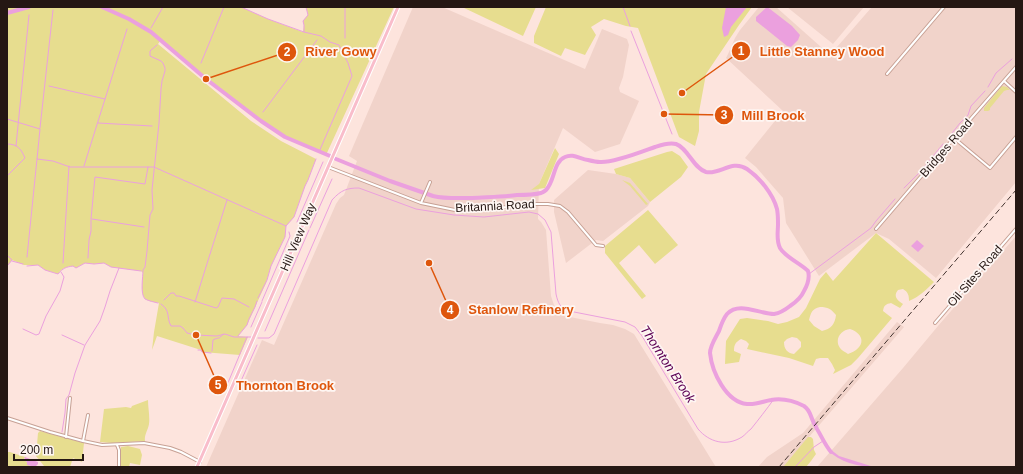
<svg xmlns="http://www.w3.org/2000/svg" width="1023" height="474" font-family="Helvetica,sans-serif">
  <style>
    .built { fill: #f1d3ca }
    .green { fill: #e7dd8f; fill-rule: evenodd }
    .water { fill: #eba0de }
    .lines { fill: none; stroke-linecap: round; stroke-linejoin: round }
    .stream { stroke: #eba0de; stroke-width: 1 }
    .river { stroke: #eba0de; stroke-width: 4 }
    .minor-casing { stroke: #c7a195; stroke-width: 4 }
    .tertiary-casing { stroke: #c7a195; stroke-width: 4 }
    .primary-casing { stroke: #fff; stroke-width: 5 }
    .minor { stroke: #fff; stroke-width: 2 }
    .tertiary { stroke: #fff; stroke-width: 2 }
    .primary { stroke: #f9bdcb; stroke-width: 3 }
    .rail { stroke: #453531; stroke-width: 1; stroke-dasharray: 6 3; stroke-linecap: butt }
    .labels { text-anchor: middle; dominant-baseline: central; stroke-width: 3.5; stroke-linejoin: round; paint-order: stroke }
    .street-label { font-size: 12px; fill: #251713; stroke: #fef6f3 }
    .water-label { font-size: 13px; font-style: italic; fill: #5c0054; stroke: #fef6f3 }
    .leader { fill: none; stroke: #de560c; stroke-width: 1.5 }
    .callout-dot { fill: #de560c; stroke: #fef6f3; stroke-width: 1.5 }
    .mark-label { font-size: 12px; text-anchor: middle; font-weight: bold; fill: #fff }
    .callout-label { font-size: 13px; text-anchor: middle; font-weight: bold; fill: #de560c; stroke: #fef6f3; stroke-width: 3.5; stroke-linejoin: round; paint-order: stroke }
  </style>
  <rect width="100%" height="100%" fill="#fde4dd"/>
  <path class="built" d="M413,7H442L585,69L602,29L627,39L629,45L623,77L619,88L620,92L639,101L620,144L595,152L563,128L539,184L538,219L541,222L546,230L551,296L554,305L558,311L565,316L600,323L613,325L625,329L634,334L714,464L716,467H206L262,340L274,345L336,204L340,198L344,195L357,161L349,156Z
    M759,7H776L830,55L871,8V7H1016V182L936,278L889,239L876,233L819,276L786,223L783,198L756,167L745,158L783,111L726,58L729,52L735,38L740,30Z
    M787,7H864L833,44Z
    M588,170L616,174L630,178L650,202L648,206L603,241L596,240L566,263L554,212V200Z
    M1016,236V467H817L903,368L938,326Z
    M897,322L904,327L783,467H758L767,457L803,433Z"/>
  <path class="green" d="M7,7H241L268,19L303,32L304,25L303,21L308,15L306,7H394L326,155L285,137L261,121L206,79L161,40L158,44L251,121L281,141L316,159L308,180L305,186L294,217L286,226L285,237L271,266L266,283L247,325L238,336L248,337L240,355L202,352L201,350L157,336L152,350L154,332L159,303C156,302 151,302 147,300C139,296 143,280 143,273L141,271L111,267L104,263L94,264L85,263L76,268L73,266C66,267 62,268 58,274L45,270L38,265H24L12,260L8,265H7Z
    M462,7H536L523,36Z
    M546,7H752L739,25L706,74L699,112V131L695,146L679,137L638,28L626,26L604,19L591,27L596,35L585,55L565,48L561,56L534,43V36Z
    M1002,86L1007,87L1010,90H1007L1004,91L990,108V110L988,111H984V108Z
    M555,148L559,154L545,188L531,190L539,184Z
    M672,151L680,156L688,167L681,177L650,202L630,178L616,174L614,169L667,152Z
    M622,180L630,183L648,204L646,205L630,186Z
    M648,210L678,245L655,264L639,245L619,263L646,296L642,299L605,253V246Z
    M876,233L934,282C926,290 919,297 909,301C909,295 908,292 903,289L898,290C893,296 897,300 903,304L900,308L891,303C886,304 884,305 883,311L892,318L858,358L851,365L833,374L835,370L832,364L828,358H820L816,359L813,366L789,358L747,349L749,344L746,341L741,339C736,342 734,344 734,351L741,354L739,362L725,364L726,341L740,319L747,318L768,321L778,324L787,322L799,317L806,308L820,279L826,272L833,281ZM820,307C828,307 831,309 836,315C835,324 831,329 822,331L814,326L809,320C811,312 812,309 820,307ZM850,329C867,335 864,349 848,354C846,352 842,351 840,348C834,339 841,330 850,329ZM792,337L797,338L801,342V347L794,354C787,353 784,349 784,342L787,339Z
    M148,400C148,408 150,416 149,424C148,430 144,435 145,441L112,443L100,442L104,409L126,407L131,408L132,406Z
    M40,431L84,443L82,462L73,458L70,467L44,466L36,456L38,433Z
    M808,437H811L813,439L814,450L816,454L811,461L806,467H783Z
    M128,446L140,449L142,455L140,465L130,463L129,467H121L120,462L121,447Z
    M7,452H10L25,457L24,459L31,467H32H7Z"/>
  <path class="water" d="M726,7H747L731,27L728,35L724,37L722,28Z
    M767,7L770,9L792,26L800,35L798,40L791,47L787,46L756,21V17Z
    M917,240L924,246L918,252L911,246Z
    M830,449L839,456L874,467C859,467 839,462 828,450Z
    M25,457L38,462V464L35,467L27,465V462L24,460Z"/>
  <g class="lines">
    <path class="stream" d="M241,7L268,19L304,32L321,36L330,42L339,45L348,63L352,76L319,152
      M345,7V38
      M623,7L630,26
      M151,28L163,7
      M631,31L672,134
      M304,32V25L303,21L308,15L306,7
      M157,45L150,51V56L161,61L163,63L165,68V71L162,81L161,89L159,123L152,190L153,209L150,215L147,251L145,267L143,270C143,277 140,294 145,299C149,301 154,302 158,303
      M201,63L224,7
      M49,86L105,99
      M988,87L996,73L1012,59
      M263,112L317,40
      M7,119L40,129L37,159L53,161L70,167H154L286,226L285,237L271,266L267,280L258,298
      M98,123L152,126
      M40,128L53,10
      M949,137L960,123L968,115L971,106L985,91
      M7,144C18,144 21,149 25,158L7,176
      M16,146L29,15
      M84,166L127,29
      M904,188L921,171L943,144
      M92,219L144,227
      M297,222L323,162
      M286,226L294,217L305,186L308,180L316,159
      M310,228L332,179
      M7,255L12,260L8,265H7
      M27,257L37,159
      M88,258L89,240L91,231V219L95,177L145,184L148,167
      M12,261L23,264
      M63,263L69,166
      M27,266L38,265L45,270L58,274C63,268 66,267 73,266L76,268L85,263L94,264L104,263L111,267L141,271
      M809,274L871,228L876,221L895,199
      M164,300L171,293H174L176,296H179L216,308L218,307L222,298L234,299L249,307
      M262,301L290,236L289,232
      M195,302L227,200
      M161,304C171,311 166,317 171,326H180L183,328L187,333L196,335L217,336L225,334L234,337H251
      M251,327L262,302
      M23,329L36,335L39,334L46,316L60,291L64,277L61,272
      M265,331L309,230
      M62,335L84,345
      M238,336L247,325L249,319L255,307L257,301
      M258,338H269L274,334L332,200C341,190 347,188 359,188L416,209L454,215L484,217L529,212L538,214L545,220L551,232L556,294C558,303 560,308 569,311L625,322L635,327L642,336L698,429C709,442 726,447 742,437C745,435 748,431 751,429C759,419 766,410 774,399
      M198,350H201L202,352L211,353
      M212,351L213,340C218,337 219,340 223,334
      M241,381L257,345
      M225,390L247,337
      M62,432L65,413L66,399L69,395L75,373L85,345L100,321L105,307L110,291L119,268
      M795,467L814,447L823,441"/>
    <path class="river" d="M102,7L129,19L151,32L206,79L261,121L285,137L330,156
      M7,13L29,7
      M336,159L390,181L433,196C445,199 459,198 472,198C487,197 502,197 517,195C525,195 533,195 541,193C543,192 544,192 546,190C555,181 553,162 565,157C573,153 580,159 588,160C592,161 596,162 600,162C614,163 641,152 655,147C661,145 669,142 676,144C688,148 693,168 706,172C720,175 732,159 747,169C760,178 773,194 777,209C778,214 778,220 778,224C778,233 776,240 780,248C785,257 800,263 808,271C810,278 808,284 804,291C801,298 796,302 790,306C785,310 780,313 774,314C759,314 739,301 727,314C723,319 721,325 719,331C716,337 710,346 710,353C712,372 726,402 747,404C756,405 764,401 771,400C782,398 794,401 804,406C810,410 810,415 813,421C814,424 816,426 817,429C822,437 825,445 831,452"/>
    <g class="minor-casing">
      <path id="minor" d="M887,74L944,7
        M1004,81L1016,92
        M954,138L990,168L1016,137
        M328,167L421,203L455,210L507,207L531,204H548L560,206L568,212L596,245L603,246
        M421,203L430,182
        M876,229L954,138L1016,67
        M66,437L70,398
        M83,441L88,415
        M117,445L119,450V467"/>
    </g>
    <g class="tertiary-casing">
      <path id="tertiary" d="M935,323L1016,229
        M7,418L50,432L83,441L102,445L144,443L170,448L181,452L200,462"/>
    </g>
    <g class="primary-casing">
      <path id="primary" d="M197,467L398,7"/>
    </g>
    <use href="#minor" class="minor"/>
    <use href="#tertiary" class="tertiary"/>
    <use href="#primary" class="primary"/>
    <path class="rail" d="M779,467L1016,190"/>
  </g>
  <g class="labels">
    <g class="street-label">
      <text transform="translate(946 148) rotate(-49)">Bridges Road</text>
      <text transform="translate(495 206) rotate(-3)">Britannia Road</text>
      <text transform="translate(298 237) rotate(-67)">Hill View Way</text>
      <text transform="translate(975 276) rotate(-49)">Oil Sites Road</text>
    </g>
    <g class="water-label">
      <text transform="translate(668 364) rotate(57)">Thornton Brook</text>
    </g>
  </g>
  <path class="leader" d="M682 93L741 51M206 79L287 52M664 114L724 115M429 263L450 310M196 335L218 385"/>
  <g class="callout-dot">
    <circle cx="682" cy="93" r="4"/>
    <circle cx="206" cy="79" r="4"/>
    <circle cx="664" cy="114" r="4"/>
    <circle cx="429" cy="263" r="4"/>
    <circle cx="196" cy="335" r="4"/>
    <circle cx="741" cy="51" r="10"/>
    <circle cx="287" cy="52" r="10"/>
    <circle cx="724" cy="115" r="10"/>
    <circle cx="450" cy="310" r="10"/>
    <circle cx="218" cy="385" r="10"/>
  </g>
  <g class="mark-label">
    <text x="741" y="55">1</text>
    <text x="287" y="56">2</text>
    <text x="724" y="119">3</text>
    <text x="450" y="314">4</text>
    <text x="218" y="389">5</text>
  </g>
  <g class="callout-label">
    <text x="822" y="56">Little Stanney Wood</text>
    <text x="341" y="56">River Gowy</text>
    <text x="773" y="120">Mill Brook</text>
    <text x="521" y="314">Stanlow Refinery</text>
    <text x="285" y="390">Thornton Brook</text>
  </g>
  <rect width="1023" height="474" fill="none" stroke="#251713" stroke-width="16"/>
  <path d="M14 454v6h69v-6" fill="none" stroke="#251713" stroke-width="2"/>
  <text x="20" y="454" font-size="12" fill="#251713" stroke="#fef6f3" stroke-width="3" paint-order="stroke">200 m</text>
</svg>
